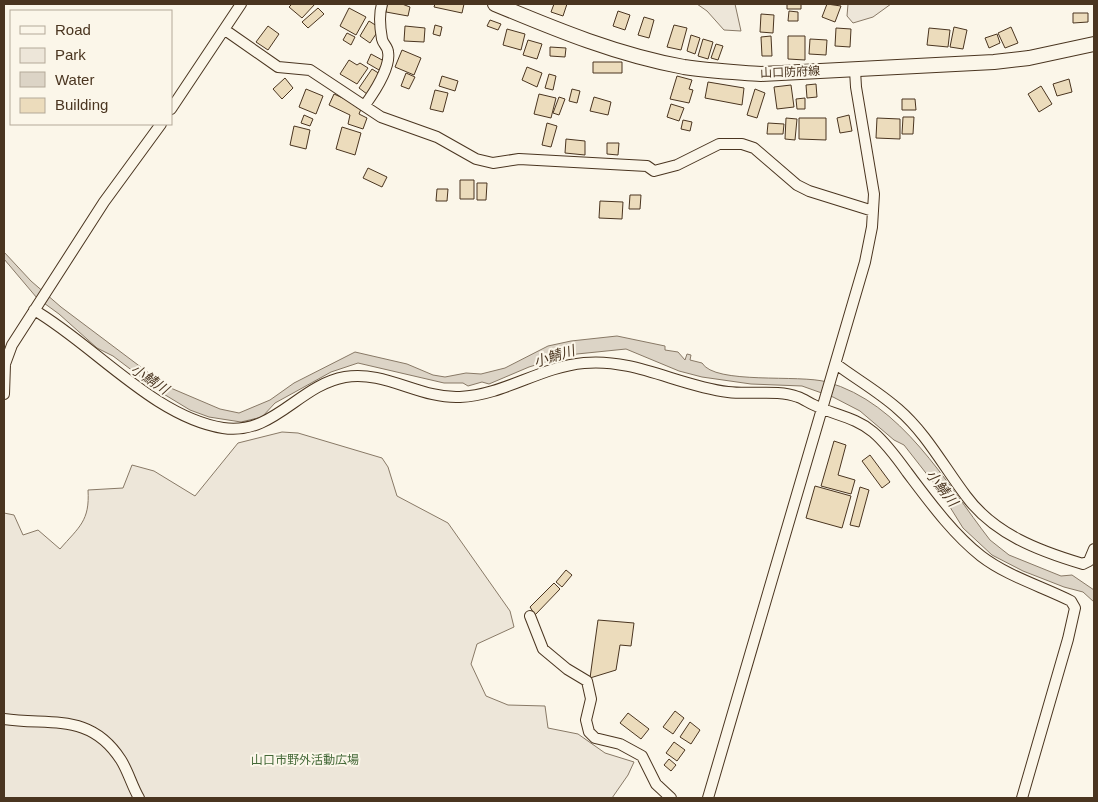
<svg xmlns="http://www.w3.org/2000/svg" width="1098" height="802" font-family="Arial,'Noto Sans JP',sans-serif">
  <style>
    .green { fill: #ede6d9; stroke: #887966 }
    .water { fill: #dcd4c6; stroke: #887966 }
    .building { fill: #ecdcbc; stroke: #4a3520 }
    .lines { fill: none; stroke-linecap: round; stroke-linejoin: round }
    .minor-casing { stroke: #4a3520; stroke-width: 12 }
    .major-casing { stroke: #4a3520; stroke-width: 16 }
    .minor { stroke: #fbf6e9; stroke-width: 10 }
    .major { stroke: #fbf6e9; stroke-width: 14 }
    .labels { text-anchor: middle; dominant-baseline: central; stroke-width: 4; stroke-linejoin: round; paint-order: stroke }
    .street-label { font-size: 12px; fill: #4a3520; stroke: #fbf6e9 }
    .park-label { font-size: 12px; fill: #436837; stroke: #fbf6e9 }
    .water-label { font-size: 14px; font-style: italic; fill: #4a3520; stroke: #fbf6e9 }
  </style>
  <rect width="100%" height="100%" fill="#fbf6e9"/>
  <path class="green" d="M697,4H735L741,31L724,30L707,11Z
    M848,4H891L873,17L853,23L847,16Z
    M282,432L298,433L382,458L388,467L397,496L448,523L510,611L514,627L477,644L471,664L486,696L508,705L545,706L548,728L578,734L605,753L634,762L628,775L612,798H4V513L14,515L23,535L38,530L60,549C79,527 90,521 88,490L123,488L132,465L154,471L195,496L238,443Z"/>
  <path class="water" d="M4,252L31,281L61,307L166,386L220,409L239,413L270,400L294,383L355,352L407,364L433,375L445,377L466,373L481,374L505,368L548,346L571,341L617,336L665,346V350L678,352L685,360L687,354L691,355L690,360L702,363C715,385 799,374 827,382C902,403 945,482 990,540L1009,555L1061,576L1072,575L1094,590V602L1083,592L1064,587L1023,571L992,555L963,528L940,491L904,445L894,440L860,411L833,397L802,386L751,384L702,377L679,371L626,349L577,354L555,359L529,367L489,384L482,382L468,386L463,383H444L358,363L331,372L295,392L275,403L262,417L241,422L209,417L190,410L162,393L113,356L97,348L59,314L37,298L4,259Z"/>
  <path class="building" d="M292,4H315L302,18L289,7Z
    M387,4H402L410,7L408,16L386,12Z
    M435,4H464L462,13L434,7Z
    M554,4H567L563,16L551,12Z
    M787,4H801V9H787Z
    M827,4L841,6L835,22L822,17Z
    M318,8L324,14L308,28L302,22Z
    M349,8L366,17L356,35L340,26Z
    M618,11L630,15L625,30L613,26Z
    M789,11L798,12V21H788Z
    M1073,13H1088V22L1073,23Z
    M761,14L774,15L773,33L760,32Z
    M644,17L654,20L649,38L638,35Z
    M490,20L501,24L498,30L487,26Z
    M369,21L380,28L370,43L360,36Z
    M435,25L442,27L440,36L433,34Z
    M674,25L687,28L681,50L667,47Z
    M268,26L279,34L268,50L256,42Z
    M405,26L425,28L424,42L404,41Z
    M954,27L967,30L963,49L950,47Z
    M1011,27L1018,43L1005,48L998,33Z
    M836,28L851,29L850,47L835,46Z
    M929,28L950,30L948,47L927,45Z
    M507,29L525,34L521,50L503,45Z
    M347,33L355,37L351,45L343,40Z
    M997,34L1000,43L989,48L985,38Z
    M691,35L700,38L695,54L687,51Z
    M771,36L772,56H762L761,37Z
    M788,36H805V60L788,59Z
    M703,39L713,42L708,59L698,56Z
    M810,39L827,40L826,55L809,54Z
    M528,40L542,44L537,59L523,55Z
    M716,44L723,46L718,60L711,58Z
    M550,47L566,48L565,57L550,56Z
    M402,50L421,58L414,75L395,67Z
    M371,54L384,61L379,70L367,63Z
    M349,60L357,65L360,63L368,68L357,84L340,74Z
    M593,62H622V73H593Z
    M527,67L542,73L537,87L522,80Z
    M372,69L380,74L367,94L359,88Z
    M406,73L415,77L409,89L401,86Z
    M549,74L556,76L553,90L545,88Z
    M442,76L458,81L455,91L439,86Z
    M677,76L692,80L689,89L693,90L689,103L670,99Z
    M285,78L293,88L282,99L273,89Z
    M1069,79L1072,92L1057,96L1053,84Z
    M708,82L744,88L742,105L705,98Z
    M816,84L817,97L807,98L806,85Z
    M791,85L794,107L777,109L774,87Z
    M1041,86L1052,104L1039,112L1028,94Z
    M306,89L323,96L316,114L299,107Z
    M572,89L580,91L577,103L569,101Z
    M755,89L765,93L757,118L747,115Z
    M435,90L448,93L443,112L430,109Z
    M334,94L356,104V107L361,109L359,114L367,118L363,129L348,124L350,115L329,105Z
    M539,94L556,98L551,118L534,114Z
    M559,97L565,99L559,115L553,113Z
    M594,97L611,102L608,115L590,111Z
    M805,98V109H797L796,99Z
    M902,99H915L916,110H902Z
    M671,104L684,108L679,121L667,117Z
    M304,115L313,119L310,126L301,123Z
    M849,115L852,131L840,133L837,118Z
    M903,117H914L913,134H902Z
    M786,118L797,119L795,140L785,139Z
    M799,118H826V140L799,139Z
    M877,118L900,119V139L876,138Z
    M683,120L692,122L690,131L681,129Z
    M547,123L557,126L551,147L542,145Z
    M768,123L784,124L783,134H767Z
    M294,126L310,130L306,149L290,145Z
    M342,127L361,133L355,155L336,149Z
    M566,139L585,141V155L565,153Z
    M607,143H619L618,155L607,154Z
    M368,168L387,177L382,187L363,178Z
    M460,180H474V199H460Z
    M477,183H487L486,200H477Z
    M437,189H448L447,201H436Z
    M630,195H641L640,209H629Z
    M600,201L623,202L622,219L599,218Z
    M834,441L846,445L838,475L855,480L851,494L821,486Z
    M870,455L890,482L882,488L862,461Z
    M815,486L851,496L842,528L806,518Z
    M860,487L869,490L859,527L850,525Z
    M566,570L572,575L562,587L556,582Z
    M554,583L560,589L535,615L530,607Z
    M598,620L634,623L631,646L620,645L616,670L590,678Z
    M675,711L684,718L673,734L663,727Z
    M628,713L649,729L641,739L620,723Z
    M690,722L700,730L691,744L680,737Z
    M674,742L685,750L677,761L666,753Z
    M669,759L676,765L671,771L664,765Z"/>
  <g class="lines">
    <g class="minor-casing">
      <path id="minor" d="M225,30L278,67L310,70L381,117L437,137L476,159L493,163L519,159L647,166L654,171L677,165L719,144H742L754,148L797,185L809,191L873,211
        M365,105C373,94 391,67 388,52C388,47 383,44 382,39C380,28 379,14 382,4
        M171,109L241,4
        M34,310C93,344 154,417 223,428C273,436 299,385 345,377C385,370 420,399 460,397C504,395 540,367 584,363C634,358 679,386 728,392C751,395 777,389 798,397C804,399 809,403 814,405C834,415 855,417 873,432C886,443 897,458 907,472C929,501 952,533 981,556C1007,576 1041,586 1071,601L1075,608L1068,639L1022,798
        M836,364C856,379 879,392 898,409C926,433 944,467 966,496C994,534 1039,551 1083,564L1089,561L1094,549
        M4,394L5,364L12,345L104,202L161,124
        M530,616L543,649L567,669L587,681L591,699L586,720L589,732L595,738L620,744L642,756L656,784L671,798
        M4,719C51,726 90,712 121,760C128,771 132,786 139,798
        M708,798L865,262L872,227L874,194L856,87L855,70"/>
    </g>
    <g class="major-casing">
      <path id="major" d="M495,4C557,30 618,55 684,67C710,71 735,72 761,74L994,62L1029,58L1094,44"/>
    </g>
    <use href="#minor" class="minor"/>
    <use href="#major" class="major"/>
  </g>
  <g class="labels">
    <g class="street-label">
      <text transform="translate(790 72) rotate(-2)">山口防府線</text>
    </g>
    <g class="park-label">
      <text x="305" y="760">山口市野外活動広場</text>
    </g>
    <g class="water-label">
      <text transform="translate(554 356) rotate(-17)">小鯖川</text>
      <text transform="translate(150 379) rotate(34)">小鯖川</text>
      <text transform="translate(942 488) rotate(52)">小鯖川</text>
    </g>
  </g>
  <rect width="1098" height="802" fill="none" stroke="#4a3520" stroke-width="10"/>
  <rect x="10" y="10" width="162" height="115" fill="#fbf6e9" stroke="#b4a999"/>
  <rect x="20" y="26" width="25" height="8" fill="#fbf6e9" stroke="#b4a999"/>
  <text x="55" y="35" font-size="15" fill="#4a3520">Road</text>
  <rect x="20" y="48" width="25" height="15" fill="#ede6d9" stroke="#b4a999"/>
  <text x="55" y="60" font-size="15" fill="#4a3520">Park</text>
  <rect x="20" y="72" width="25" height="15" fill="#dcd4c6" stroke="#b4a999"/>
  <text x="55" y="85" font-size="15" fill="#4a3520">Water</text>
  <rect x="20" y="98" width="25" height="15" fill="#ecdcbc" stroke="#b4a999"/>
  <text x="55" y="110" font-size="15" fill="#4a3520">Building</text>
</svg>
